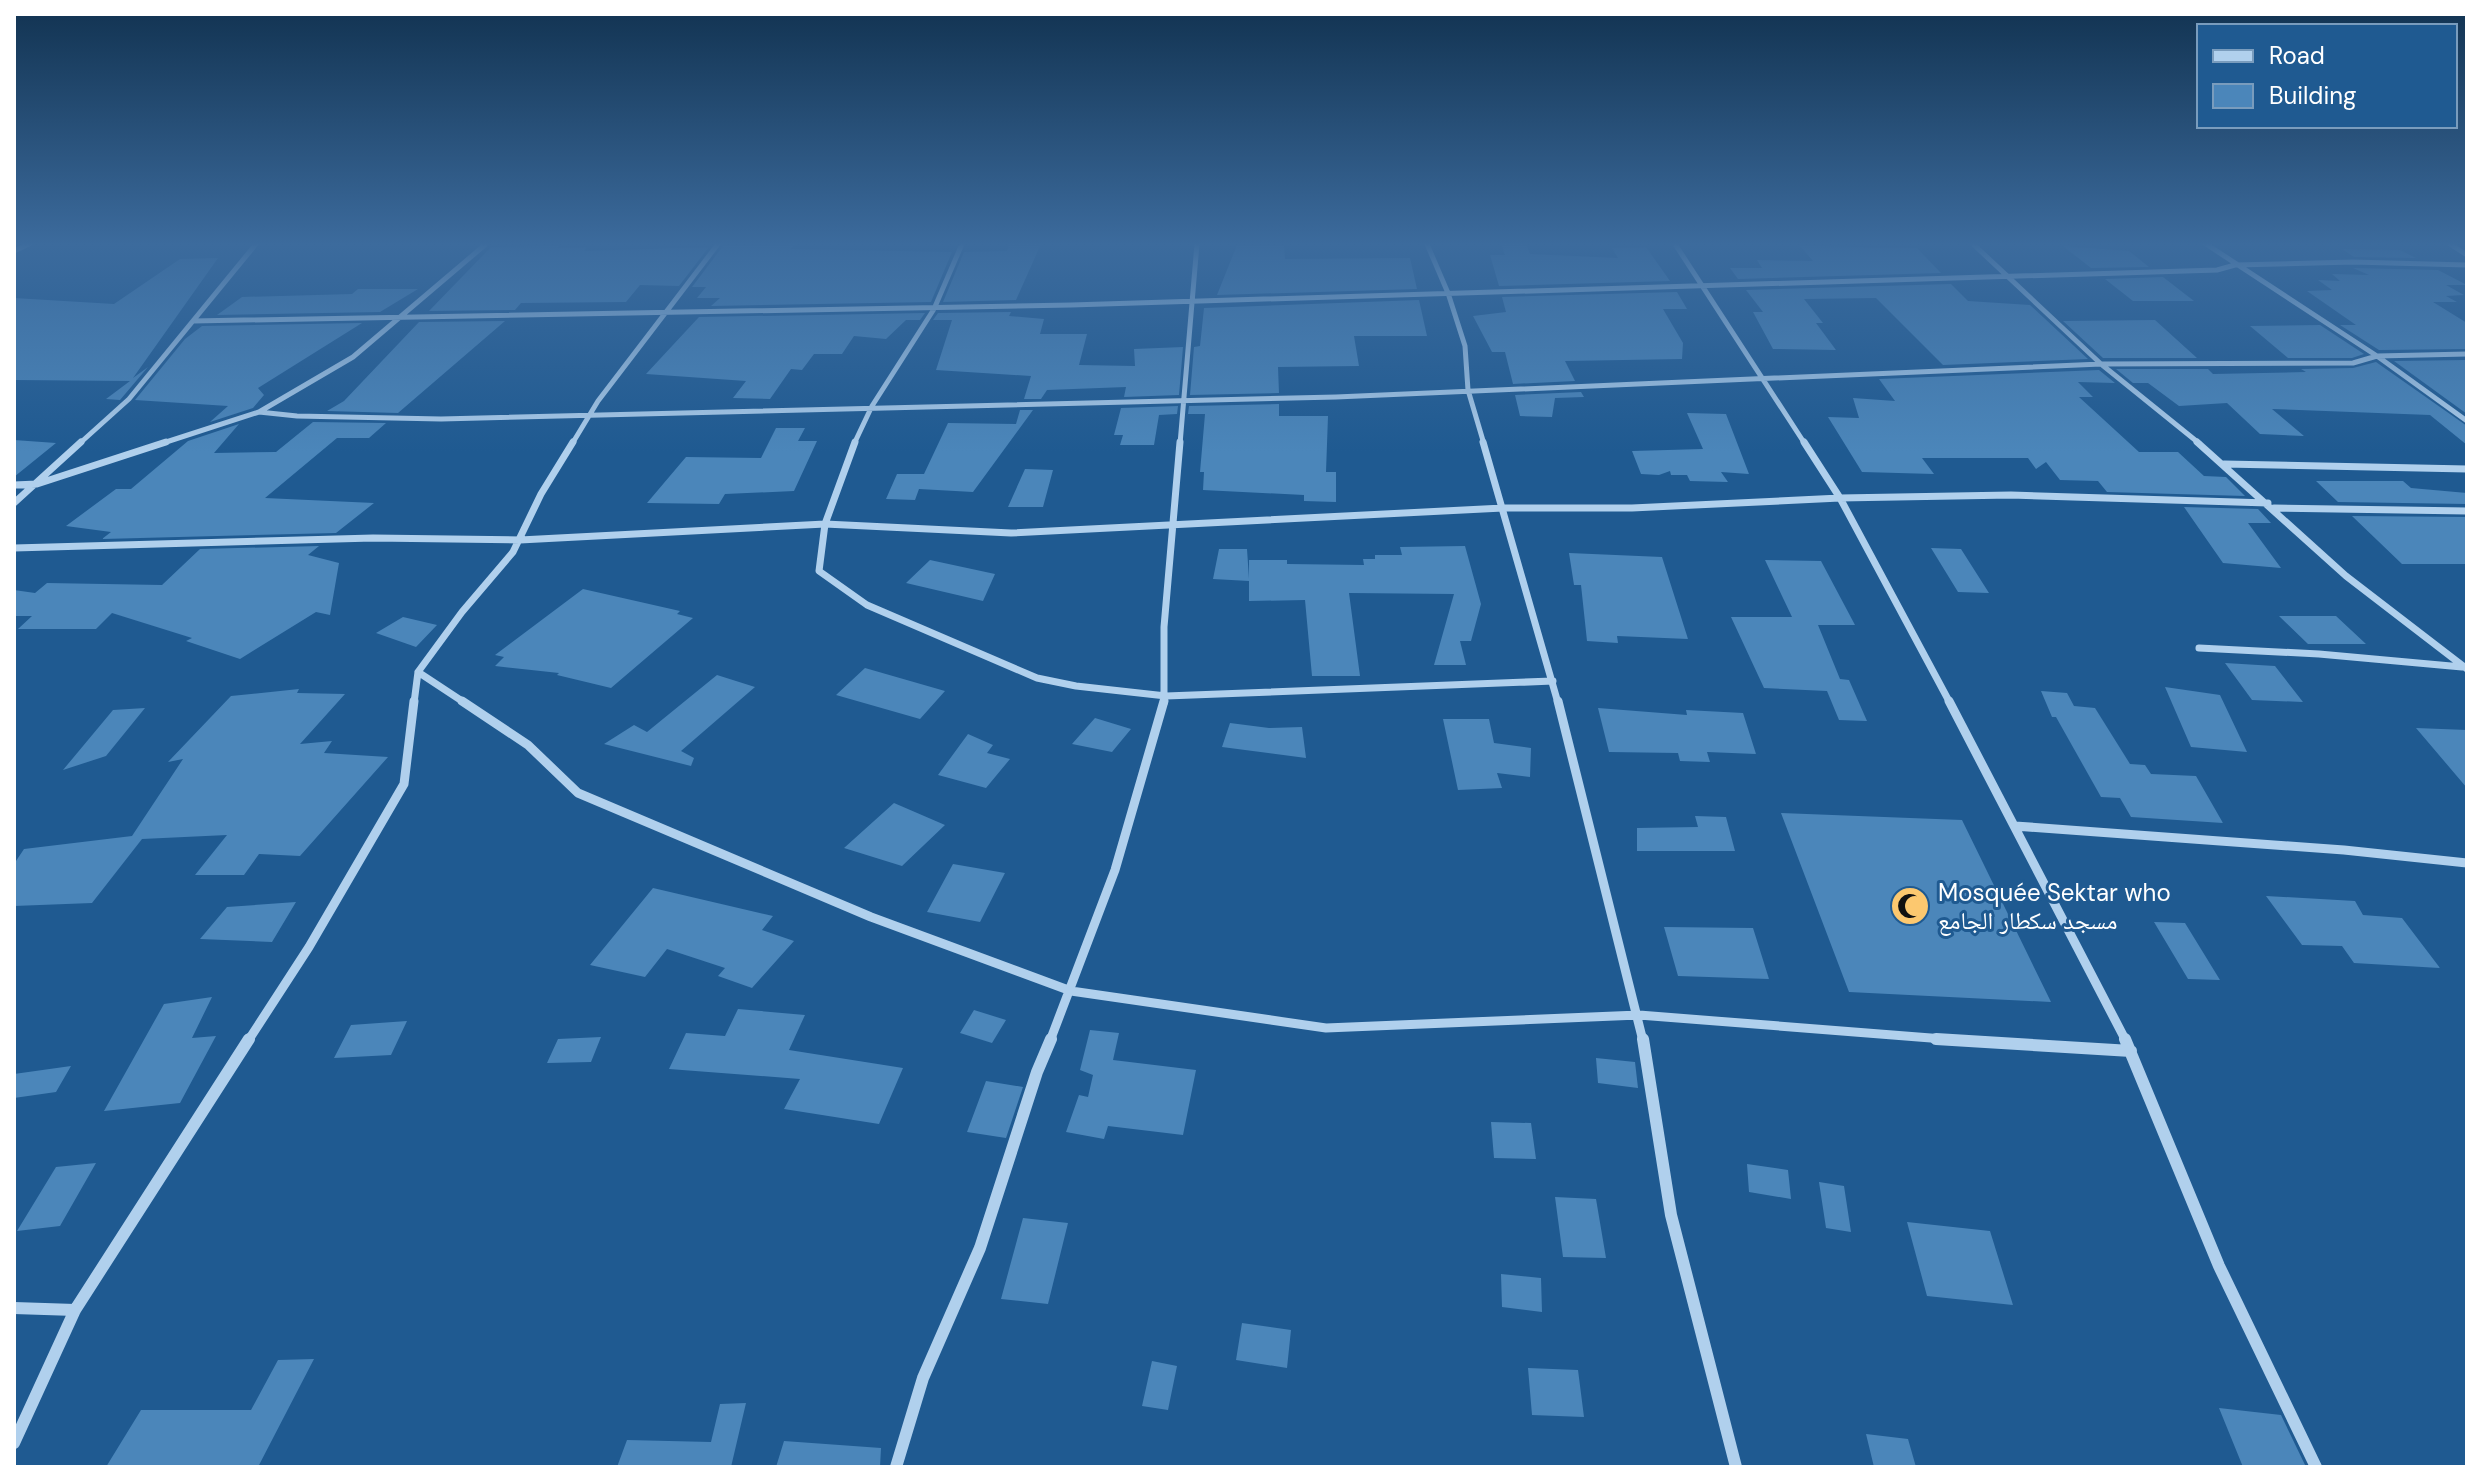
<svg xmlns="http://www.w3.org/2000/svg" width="2481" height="1481" font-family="'DM Sans','Noto Naskh Arabic',sans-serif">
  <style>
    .building { fill: #4b86ba }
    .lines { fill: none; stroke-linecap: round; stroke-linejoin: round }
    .street-far3 { stroke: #b0d0ed; stroke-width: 5 }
    .street-far2 { stroke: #b0d0ed; stroke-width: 7 }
    .street-far1 { stroke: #b0d0ed; stroke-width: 9 }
    .street { stroke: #b0d0ed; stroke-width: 12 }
    .labels { text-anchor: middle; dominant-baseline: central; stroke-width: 6; stroke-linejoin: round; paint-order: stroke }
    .poi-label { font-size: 24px; fill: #fff; stroke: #1f5a91; text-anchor: start }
  </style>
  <rect width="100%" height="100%" fill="#1f5a91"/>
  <path class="building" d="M795,244L791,249L952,252L931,302L711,306L720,298H697L706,287H692L723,246Z
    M1009,244H1041L1016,300L943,302L964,252L1007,251Z
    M1501,244H1526L1530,254L1618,258L1612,248L1646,247L1670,281L1499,286L1490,255H1505Z
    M1237,245H1284L1285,259L1410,258L1417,289L1217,295Z
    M559,246L557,248L587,247L584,251L709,247L679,286L640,285L626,302L521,303L515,310L429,311L491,247Z
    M1800,246L1917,248L1941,273L1738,279L1730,268H1762L1757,260L1813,261Z
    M2063,246L2129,251L2149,267L2091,268Z
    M2342,249L2400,250L2416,258L2354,257Z
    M218,258L133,378L148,367L120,400L106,399L130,381L14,380V298L114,304L180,259Z
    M2353,268L2438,270L2467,285H2446L2464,295L2446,296L2457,302H2433L2467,323V349L2379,350L2340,325H2356L2307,291L2332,290L2318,280L2340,281L2332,274L2369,275Z
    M2163,277L2194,301H2133L2105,279Z
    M1951,284L1968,301L2030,305L2088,359L1943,365L1876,298L1804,299L1823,323H1816L1836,350L1773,349L1753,312H1763L1746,290Z
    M358,289H418L380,312L217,315L242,297L352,294Z
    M1677,292L1687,309H1663L1683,343L1682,359L1565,361L1575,381L1513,384L1505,352H1492L1473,316L1506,312L1502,297Z
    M1419,300L1427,336H1354L1359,366L1278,367L1279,393L1190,395L1194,347L1200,346L1204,308Z
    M1011,312L1009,316L1044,319L1040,334H1087L1079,365L1135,366L1134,349L1183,347L1179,395L1124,397L1126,387L1047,390L1041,399H1024L1031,376L936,370L952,320H933L938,313Z
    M925,313L920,320H906L886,339L854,336L842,354H814L802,370L791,369L770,399L733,398L746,381L646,374L699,317Z
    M2155,320L2197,358H2103L2063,321Z
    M505,321L398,413L327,411L344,401L419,322Z
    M362,323L258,388L264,395L253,408L210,422L228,406L135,400L185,339L202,326Z
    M2320,325L2364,354L2352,358H2288L2250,326Z
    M2467,360V414L2394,361Z
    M2376,362L2467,426V445L2430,415L2272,409L2304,436L2260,434L2227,403L2179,406L2148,383H2133L2116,369H2208L2213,374L2306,372L2301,369L2353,368Z
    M2099,370L2115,383L2078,382L2093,397H2079L2139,452H2178L2204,476L2226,477L2245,496L2107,492L2098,481L2060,480L2046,462L2036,469L2028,458H1922L1934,474L1862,472L1828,417L1859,418L1853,398L1895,401L1879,379Z
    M1581,392L1584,397L1555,398L1552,417L1520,416L1515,395Z
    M1279,404V416H1328L1326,472H1336V502L1304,501V495L1203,490L1204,472H1200L1205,414H1188L1189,406Z
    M1178,406L1177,414L1159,415L1154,445H1120L1123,435H1114L1121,408Z
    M1020,410H1033L973,492L919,489L915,500L886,499L897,474H924L948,423L1016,424Z
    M1687,413L1726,414L1749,474L1721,472L1728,482L1690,481L1687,475H1671L1670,471L1659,475L1641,474L1632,451L1703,449Z
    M313,422L386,423L369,438H337L265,498L374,503L336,533L102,539L111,532L66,526L116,489H131L188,441L239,424L214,453L276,452Z
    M776,428H805L798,441H817L794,491L725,494L719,504L647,503L686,457L761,458Z
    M14,440L56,443L14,477Z
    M1025,469L1053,470L1043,507H1008Z
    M2316,481H2403L2411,488L2467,493V504L2338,502Z
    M2184,507L2258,509L2271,523H2248L2281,568L2223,563Z
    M2352,516L2467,517V564H2402Z
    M319,546L308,555L339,563L330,615L316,612L240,659L186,641L192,638L112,613L96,629H18L32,616H14V590L35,593L47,583L162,585L200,549Z
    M1465,546L1481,604L1471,641H1460L1466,665H1434L1454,594L1349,593L1360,676H1312L1305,600L1249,601V581L1213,579L1219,549H1247L1249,579V560H1287V564L1364,565L1363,559H1375V555H1402L1400,547Z
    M1931,548L1961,549L1989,593L1958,592Z
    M1569,553L1662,557L1688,639L1617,636L1618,643L1587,641L1581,585H1574Z
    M930,560L995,574L983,601L906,583Z
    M1765,560L1821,561L1855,625H1818L1840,679L1849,680L1867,721L1839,720L1827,691L1764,688L1731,617H1792Z
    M583,589L680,611L677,614L693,618L611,688L557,675L559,673L495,666L504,657L495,655Z
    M2279,616H2336L2366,644H2308Z
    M403,617L437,625L416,647L376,633Z
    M2225,663L2275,666L2303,702L2252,700Z
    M865,668L945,691L920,719L836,695Z
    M717,675L755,687L681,751L694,758L691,766L604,744L634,725L647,732Z
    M2165,687L2220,695L2247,752L2191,747Z
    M299,689L297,693L345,694L300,744L332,741L324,753L388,757L300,856L259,854L244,875H195L227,835L142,839L92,903L14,906V864L24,849L132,836L183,759L168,762L231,696Z
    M2041,691L2067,693L2074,706L2095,708L2130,764L2145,765L2151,774L2196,776L2223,823L2131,817L2120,798L2101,797L2056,717H2052Z
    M145,708L106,756L63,770L113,710Z
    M1598,708L1687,715L1686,710L1743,713L1756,754L1707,752L1710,762L1680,761L1678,753L1609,752Z
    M1095,718L1131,729L1112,752L1072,744Z
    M1443,719H1489L1494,743L1531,748L1530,777L1497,773L1502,788L1458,790Z
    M1230,723L1269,728L1302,727L1306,758L1222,747Z
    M2416,728L2467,730V788Z
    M968,734L993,745L987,753L1010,759L986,788L938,775Z
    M894,803L945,825L902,866L844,848Z
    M1781,813L1962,820L2051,1002L1849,992Z
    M1695,816L1726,817L1735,851H1637V828L1698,827Z
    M953,864L1005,873L980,922L927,912Z
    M653,888L773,916L762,930L794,941L752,988L718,976L725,968L667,949L645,977L590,965Z
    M2266,896L2355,901L2363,915L2402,918L2440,968L2354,963L2342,946L2302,945Z
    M296,902L272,942L200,939L227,907Z
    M2154,922L2185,923L2220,980L2188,979Z
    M1664,927L1753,928L1769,979L1678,976Z
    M212,997L192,1038L216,1036L180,1103L104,1111L164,1004Z
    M738,1009L805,1015L789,1050L903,1068L879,1124L784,1109L800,1079L669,1069L686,1033L725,1036Z
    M974,1010L1006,1020L992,1043L960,1033Z
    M407,1021L391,1055L334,1058L351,1025Z
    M1090,1030L1119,1033L1113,1060L1196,1070L1183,1135L1108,1126L1104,1139L1066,1132L1079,1095L1088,1097L1093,1075L1080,1070Z
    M601,1037L591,1062L547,1063L558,1039Z
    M1596,1058L1635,1062L1638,1088L1598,1083Z
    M71,1066L56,1092L14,1098V1074Z
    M986,1081L1023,1087L1006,1138L967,1132Z
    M1491,1122L1531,1123L1536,1159L1494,1158Z
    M96,1163L60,1226L17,1231L56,1167Z
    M1747,1164L1788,1170L1791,1199L1749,1192Z
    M1819,1182L1844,1186L1851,1232L1826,1228Z
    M1555,1197L1596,1199L1606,1258L1563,1257Z
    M1023,1218L1068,1223L1048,1304L1001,1299Z
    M1907,1222L1990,1231L2013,1305L1927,1296Z
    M1501,1274L1541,1278L1542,1312L1502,1307Z
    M1242,1323L1291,1330L1287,1368L1236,1360Z
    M314,1359L258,1467H106L141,1410H251L278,1360Z
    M1152,1361L1177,1366L1168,1410L1142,1406Z
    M1528,1368L1578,1370L1584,1417L1532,1415Z
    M746,1403L731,1467H617L627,1440L711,1442L720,1404Z
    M2219,1408L2281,1415L2306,1467H2243Z
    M1866,1434L1908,1439L1916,1467H1874Z
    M784,1441L881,1448L880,1467H776Z"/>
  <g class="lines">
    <path class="street-far3" d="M1427,244L1448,293L1465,346L1468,390L1484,444
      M1675,244L1805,444
      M1973,244L2101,364L2200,444
      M2206,244L2377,356L2467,421
      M2450,244L2467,255
      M14,251L29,244
      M193,321L1071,305L2217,270L2235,265L2353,262L2467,265
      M259,412L297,416L441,419L1336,397L2101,364L2353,363L2377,356L2467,354
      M79,444L129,399L256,244
      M160,444L259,412L353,357L486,244
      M572,444L598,401L718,244
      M854,444L872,406L934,309L962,244
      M1180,444L1197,244"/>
    <path class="street-far2" d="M855,442L825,524L819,571L867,605L1037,678L1076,686L1166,696L1553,681
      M1483,442L1558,703
      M1804,442L1840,498L1950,703
      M2197,442L2346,576L2467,669
      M2224,464L2467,469
      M14,485L37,484L166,442
      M14,503L81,442
      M2274,508L2467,511
      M14,548L373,538L520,540L825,524L1011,533L1503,508H1632L1840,498L2011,495L2268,503
      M2199,648L2319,654L2462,667
      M418,672L465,703
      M414,703L418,672L462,612L513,552L541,494L573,442
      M1164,703V627L1180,442"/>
    <path class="street-far1" d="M462,701L528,745L578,793L871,917L1071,991L1326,1028L1639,1015L1969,1041
      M1558,701L1643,1041
      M1949,701L2126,1041
      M2015,826L2344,850L2467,863
      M248,1041L309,947L404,784L414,701
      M1050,1041L1115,870L1164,701"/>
    <path class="street" d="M1643,1039L1671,1215L1736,1467
      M1936,1039L2131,1051
      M2125,1039L2219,1266L2316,1467
      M14,1308L75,1310
      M14,1443L75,1310L249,1039
      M896,1467L923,1378L980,1248L1037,1072L1051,1039"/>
  </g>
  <linearGradient id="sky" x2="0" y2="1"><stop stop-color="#113250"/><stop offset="0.54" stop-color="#3c6b9d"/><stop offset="1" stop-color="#3c6b9d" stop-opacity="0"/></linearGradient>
  <rect width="2481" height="452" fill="url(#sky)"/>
  <defs>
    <g id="mosque-disc" transform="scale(2)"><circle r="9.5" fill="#fcc86f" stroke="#1f5a91"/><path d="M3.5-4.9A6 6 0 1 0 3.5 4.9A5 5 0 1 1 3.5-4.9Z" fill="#111"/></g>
  </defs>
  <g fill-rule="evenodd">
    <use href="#mosque-disc" x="1910" y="906"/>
  </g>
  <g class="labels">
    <g class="poi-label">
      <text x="1938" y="892">Mosquée Sektar who<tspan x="1938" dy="28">مسجد سكطار الجامع</tspan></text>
    </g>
  </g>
  <rect width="2481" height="1481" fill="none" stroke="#ffffff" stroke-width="32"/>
  <rect x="2197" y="24" width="260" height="104" fill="#1f5a91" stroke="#799cbd" stroke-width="2"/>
  <rect x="2213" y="50" width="40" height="12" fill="#b0d0ed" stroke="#799cbd" stroke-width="2"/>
  <text x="2269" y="64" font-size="24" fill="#ffffff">Road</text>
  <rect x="2213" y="84" width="40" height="24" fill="#4b86ba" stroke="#799cbd" stroke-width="2"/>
  <text x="2269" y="104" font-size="24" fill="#ffffff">Building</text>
</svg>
